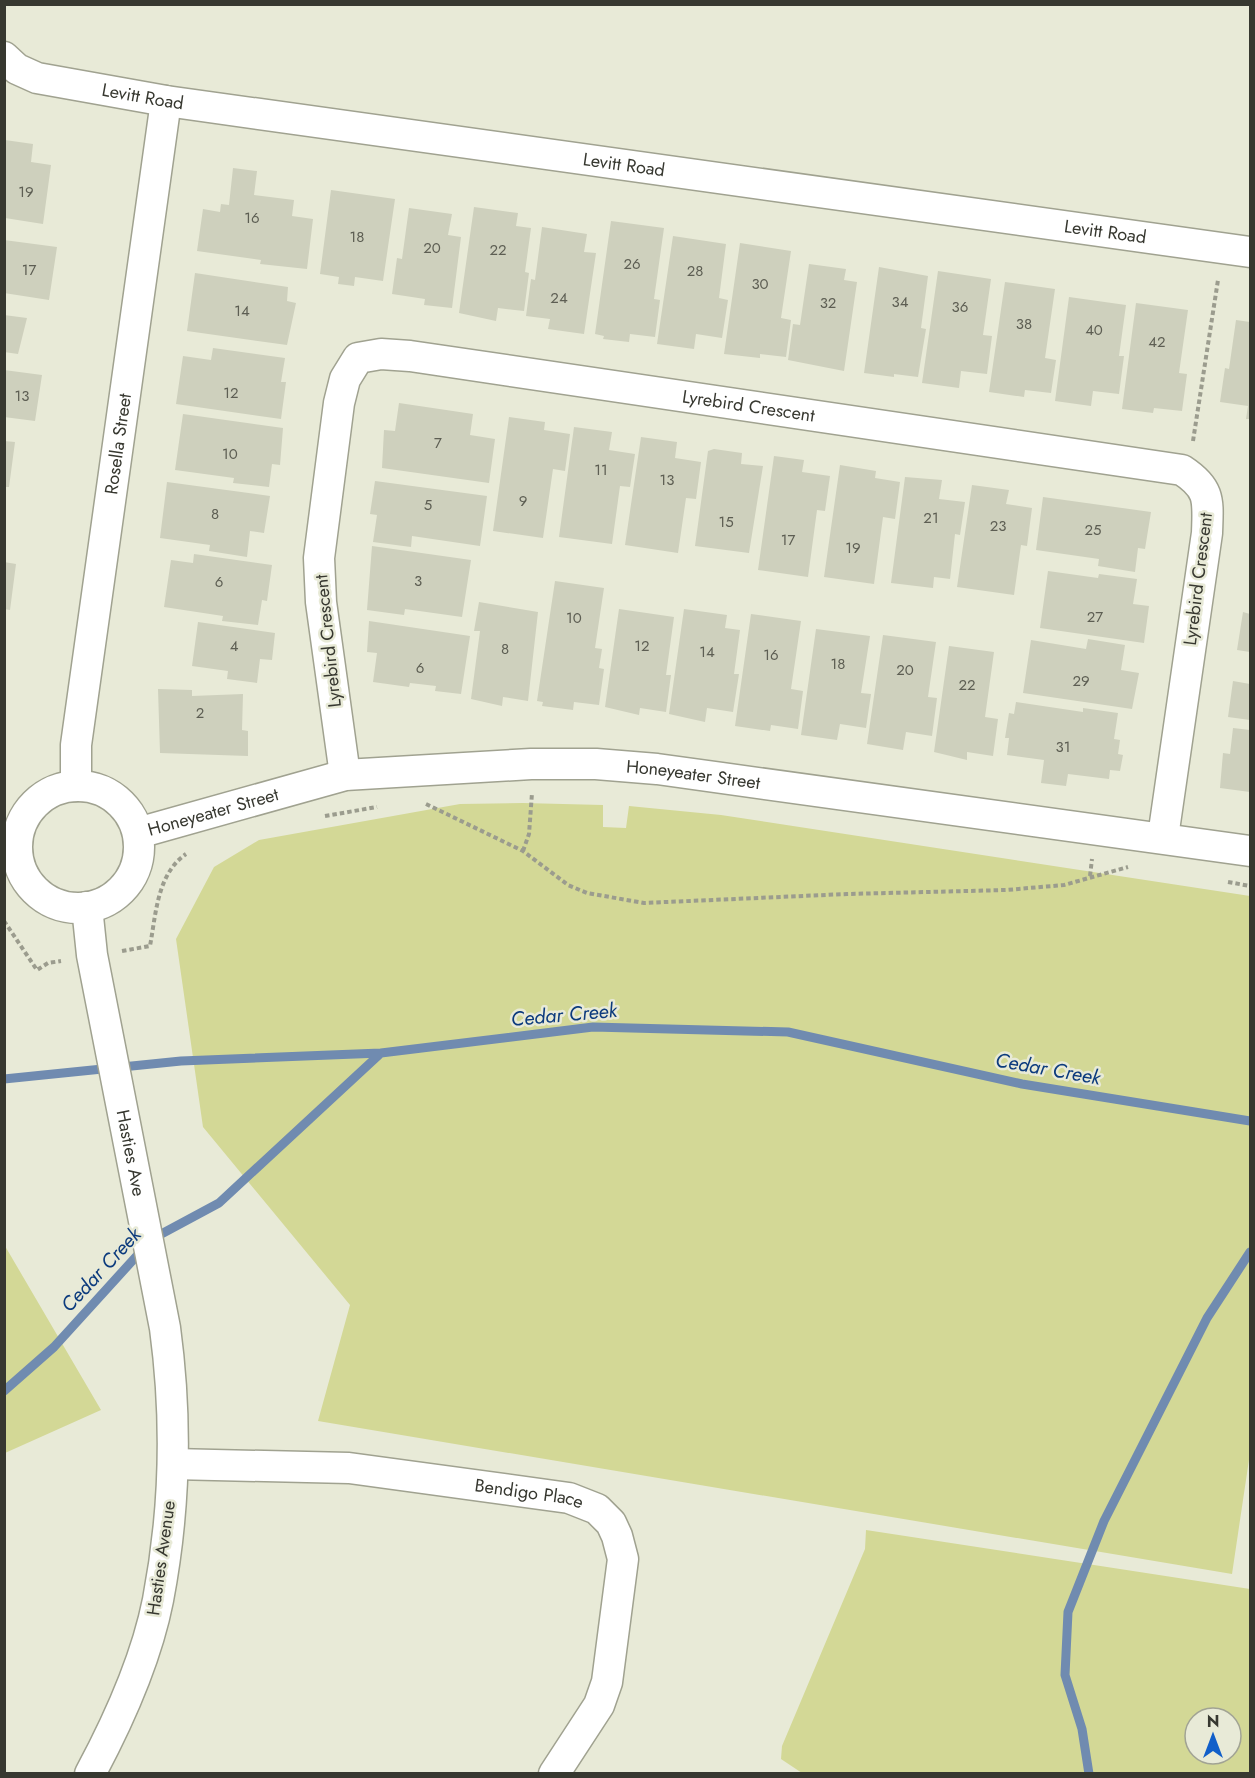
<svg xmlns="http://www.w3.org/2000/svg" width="1255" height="1778" font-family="Jost,sans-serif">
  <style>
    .green { fill: #d3d896; fill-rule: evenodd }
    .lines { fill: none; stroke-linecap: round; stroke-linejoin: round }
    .stream { stroke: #708bb0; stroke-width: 9 }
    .building { fill: #ced0bd }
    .street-casing { stroke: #a0a290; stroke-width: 33 }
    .path { stroke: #9b9c8e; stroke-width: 4; stroke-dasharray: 4.5 3; stroke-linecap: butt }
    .street { stroke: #fff; stroke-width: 30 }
    .labels { text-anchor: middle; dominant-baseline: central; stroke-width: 5; stroke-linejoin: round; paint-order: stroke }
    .number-label { font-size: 15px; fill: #5d5e53 }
    .street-label { font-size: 18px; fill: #373830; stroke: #e8ead7 }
    .water-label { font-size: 20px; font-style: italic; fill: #0c3b7d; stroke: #e8ead7 }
  </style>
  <rect width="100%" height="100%" fill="#e8ead7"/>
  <path class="green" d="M523,803L603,805V827L626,828L629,806L721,815L1250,896V1453L1232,1574L318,1421L350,1305L203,1127L176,939L214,867L259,840L460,804Z
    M5,1246L101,1410L5,1453H4Z
    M866,1530L1250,1589V1773H802L781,1759L782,1746L865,1549ZM1195,1718H1231V1754H1195Z"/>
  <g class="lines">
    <path class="stream" d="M4,1079L181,1061L381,1053
      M152,1239L219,1203L381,1053L593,1027L788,1032L1022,1084L1250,1121
      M4,1391L54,1347L143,1249
      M1089,1774L1082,1729L1065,1675L1068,1612L1104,1521L1207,1318L1250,1252"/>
  </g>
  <path class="building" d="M5,140L33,144L31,162L51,165L43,224L5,218Z
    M233,168L257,171L254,195L294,200L292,216L313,219L307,269L260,264L261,260L197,251L203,209L220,212L221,204L229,205Z
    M331,190L395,199L383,281L355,277L354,286L338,284L339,277L320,274Z
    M474,207L518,213L516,226L531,228L525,272L529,273L524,311L498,308L496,321L459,313Z
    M409,208L452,214L448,235L461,237L452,308L424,305L425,299L392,294L397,258L402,259Z
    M611,221L664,228L654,299L660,300L655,337L630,334L629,342L603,339L604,336L595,334Z
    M542,227L587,234L584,252L596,253L584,334L548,329L550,319L526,316L531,279L535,280Z
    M673,236L726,244L719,298L728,300L722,338L696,334L694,349L657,344Z
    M4,240L57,247L49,300L4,293Z
    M740,243L791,251L781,318L791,320L786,357L760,354V358L724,354Z
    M809,264L846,269L844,280L857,282L844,371L788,360L793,324L800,325Z
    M879,267L928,276L921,328L926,329L918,377L894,374V377L864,373Z
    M938,271L991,279L983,335L992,336L987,374L961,371L959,388L922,383Z
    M195,273L288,287L287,301L296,303L287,345L187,331Z
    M1005,282L1055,289L1045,358L1056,360L1051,393L1025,390L1024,397L989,392Z
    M1069,297L1126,305L1119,356H1124L1119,394L1093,391L1091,406L1055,401Z
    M1136,303L1188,310L1179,373L1187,374L1182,411L1154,408L1153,413L1122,409Z
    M4,315L27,318L18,354L4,352Z
    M1236,320L1250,322V419H1246L1248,406L1220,402L1225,368L1229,369Z
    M213,348L285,358L281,382H286L281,419L176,404L183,356L211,360Z
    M4,370L42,375L35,421L4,417Z
    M399,403L473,414L470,435L495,439L489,483L382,468L384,430L395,431Z
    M183,414L283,428L280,465L272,464L269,487L233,483L234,478L175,470Z
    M509,417L545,422L544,430L570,434L565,471L553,469L543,538L493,531Z
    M574,427L612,432L609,450L635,454L630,487L620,486L612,544L559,537Z
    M641,437L677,442L675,458L701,462L696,499L686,498L678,553L625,545Z
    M4,441L15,442L9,487H4Z
    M714,449L742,453L741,464L763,466L749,553L695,546L708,451Z
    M774,456L804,460L802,472L830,476L825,511L817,510L808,577L758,570Z
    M840,465L876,471L875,478L900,482L895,519L883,517L874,584L824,577Z
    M905,477L942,480L939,499L965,502L960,535L955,534L950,579L934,577L933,588L891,583Z
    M375,481L487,496L480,546L412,536L411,547L373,542L377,515L370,514Z
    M167,482L270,496L264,533L250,531L247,557L209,551L210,545L160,538Z
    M972,485L1009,490L1006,504L1032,508L1027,546L1021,545L1014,595L957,587Z
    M1043,497L1151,512L1145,549L1138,548L1135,572L1098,566L1099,559L1036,550Z
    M372,546L471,560L462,617L405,609L404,615L367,610Z
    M194,554L272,565L267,601L262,600L258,625L222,621L223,616L164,607L171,560L193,563Z
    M4,562L16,564L10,610L4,609Z
    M1048,571L1098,578L1099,574L1137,579L1133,604L1149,606L1144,643L1040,628Z
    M555,581L604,588L595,648L602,649L599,668L604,669L599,705L574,702L573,710L542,706L543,702L537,701Z
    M479,602L538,612L528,701L503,697L502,706L471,699L480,631H474Z
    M619,609L674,617L666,675H671L666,712L640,708L639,715L605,707Z
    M684,609L727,615L725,628L740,630L734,674H739L733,712L707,708L705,722L669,714Z
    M1243,612L1250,614V652L1237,650Z
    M751,614L801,621L791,689L803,691L798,729L771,725L770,731L735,726Z
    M369,621L470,636L461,694L435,691L436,686L410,683L409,687L373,682L377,653L367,652Z
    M198,622L275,633L272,660L260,659L257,683L227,679L228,671L192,666Z
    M816,629L870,636L861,693L871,694L866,728L840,724L837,740L801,735Z
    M883,635L936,642L928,697L937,698L932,736L906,732L903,750L867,744Z
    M1088,639L1125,645L1121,670L1139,673L1132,709L1023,693L1031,640L1086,649Z
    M949,646L994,652L985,717L998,719L993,756L967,752V760L934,752Z
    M1233,681L1250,684V720L1228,717Z
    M158,689L192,690V696L243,694L242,730L248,731V756L160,753Z
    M1016,702L1083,712V708L1118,713L1114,739L1120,740L1118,754L1123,755L1120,771L1110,770L1109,779L1068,774L1066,786L1041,783L1044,760L1007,755L1009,738H1005L1009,713L1014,714Z
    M1233,728L1250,730V792L1220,788L1223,753L1230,754Z"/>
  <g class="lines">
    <g class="street-casing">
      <g id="street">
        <path id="s1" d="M4,57L17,69L37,78L166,101L1250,252"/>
        <path id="s2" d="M345,775L321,602L319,558L339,403L345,379L358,358L381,354L410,356L1182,470C1211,489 1208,501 1207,533L1163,837"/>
        <path id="s3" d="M76,786V745L166,101"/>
        <circle cx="78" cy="847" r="61"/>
        <path id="s4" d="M138,833L345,775L531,764H596L657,769L1250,851"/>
        <path id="s5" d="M87,907L92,955L165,1328C177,1417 175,1511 158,1600C146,1661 119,1720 90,1774"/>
        <path id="s6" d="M173,1464L349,1468L569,1498L597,1509L611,1523L617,1536L623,1559L607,1682L599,1705L554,1774"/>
      </g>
    </g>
    <path class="path" d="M1193,441L1218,280
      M426,804L523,851L568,885L587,893L644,903L847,894L1006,890L1064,885L1128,867
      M325,816L377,807
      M523,851L529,834L532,793
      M1090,876L1092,859
      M1228,882L1250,886
      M4,921L37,970L48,963L61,961
      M122,951L150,946C156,914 157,874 186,854"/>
    <use href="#street" class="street"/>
  </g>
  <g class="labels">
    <g class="number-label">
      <text x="26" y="192">19</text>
      <text x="252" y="218">16</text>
      <text x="357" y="237">18</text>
      <text x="432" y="248">20</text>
      <text x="498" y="250">22</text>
      <text x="632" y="264">26</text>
      <text x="29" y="270">17</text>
      <text x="695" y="271">28</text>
      <text x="760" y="284">30</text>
      <text x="559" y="298">24</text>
      <text x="900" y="302">34</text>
      <text x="828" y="303">32</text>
      <text x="960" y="307">36</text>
      <text x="242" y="311">14</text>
      <text x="1024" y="324">38</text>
      <text x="1094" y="330">40</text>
      <text x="1157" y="342">42</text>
      <text x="231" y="393">12</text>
      <text x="22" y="396">13</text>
      <text x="438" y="443">7</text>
      <text x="230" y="454">10</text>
      <text x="601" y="470">11</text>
      <text x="667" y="480">13</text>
      <text x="523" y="501">9</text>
      <text x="428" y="505">5</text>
      <text x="215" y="514">8</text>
      <text x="931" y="518">21</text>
      <text x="726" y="522">15</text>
      <text x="998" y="526">23</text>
      <text x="1093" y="530">25</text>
      <text x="788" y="540">17</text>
      <text x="853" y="548">19</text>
      <text x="418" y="581">3</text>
      <text x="219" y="582">6</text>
      <text x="1095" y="617">27</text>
      <text x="574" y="618">10</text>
      <text x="234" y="646">4</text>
      <text x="642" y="646">12</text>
      <text x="505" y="649">8</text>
      <text x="707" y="652">14</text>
      <text x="771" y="655">16</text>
      <text x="838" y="664">18</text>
      <text x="420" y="668">6</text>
      <text x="905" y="670">20</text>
      <text x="1081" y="681">29</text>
      <text x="967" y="685">22</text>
      <text x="200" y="713">2</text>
      <text x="1063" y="747">31</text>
    </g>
    <g class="street-label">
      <text stroke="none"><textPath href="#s1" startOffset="147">Levitt Road</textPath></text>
      <text stroke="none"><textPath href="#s1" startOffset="633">Levitt Road</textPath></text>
      <text stroke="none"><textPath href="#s1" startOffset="1119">Levitt Road</textPath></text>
      <text stroke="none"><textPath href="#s2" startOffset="819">Lyrebird Crescent</textPath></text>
      <text stroke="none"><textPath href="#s3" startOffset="345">Rosella Street</textPath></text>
      <text transform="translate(1198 579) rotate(-83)">Lyrebird Crescent</text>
      <text transform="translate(328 641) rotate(-96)">Lyrebird Crescent</text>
      <text stroke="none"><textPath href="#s4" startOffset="564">Honeyeater Street</textPath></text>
      <text stroke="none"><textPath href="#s4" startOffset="78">Honeyeater Street</textPath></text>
      <text stroke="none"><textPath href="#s5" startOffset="250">Hasties Ave</textPath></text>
      <text stroke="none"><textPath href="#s6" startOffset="358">Bendigo Place</textPath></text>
      <text transform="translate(161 1558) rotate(-82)">Hasties Avenue</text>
    </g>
    <g class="water-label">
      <text transform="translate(564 1015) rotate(-5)">Cedar Creek</text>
      <text transform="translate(1048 1069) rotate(10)">Cedar Creek</text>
      <text transform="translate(101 1270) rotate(-47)">Cedar Creek</text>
    </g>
  </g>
  <rect width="1255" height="1778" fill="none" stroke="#373830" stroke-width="12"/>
  <g transform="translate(1213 1736)"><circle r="28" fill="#e8ead7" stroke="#a1a394" stroke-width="1.5"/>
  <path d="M0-4.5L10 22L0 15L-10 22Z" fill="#115fc9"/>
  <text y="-9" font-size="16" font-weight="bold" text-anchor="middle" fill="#373830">N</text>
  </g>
</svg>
